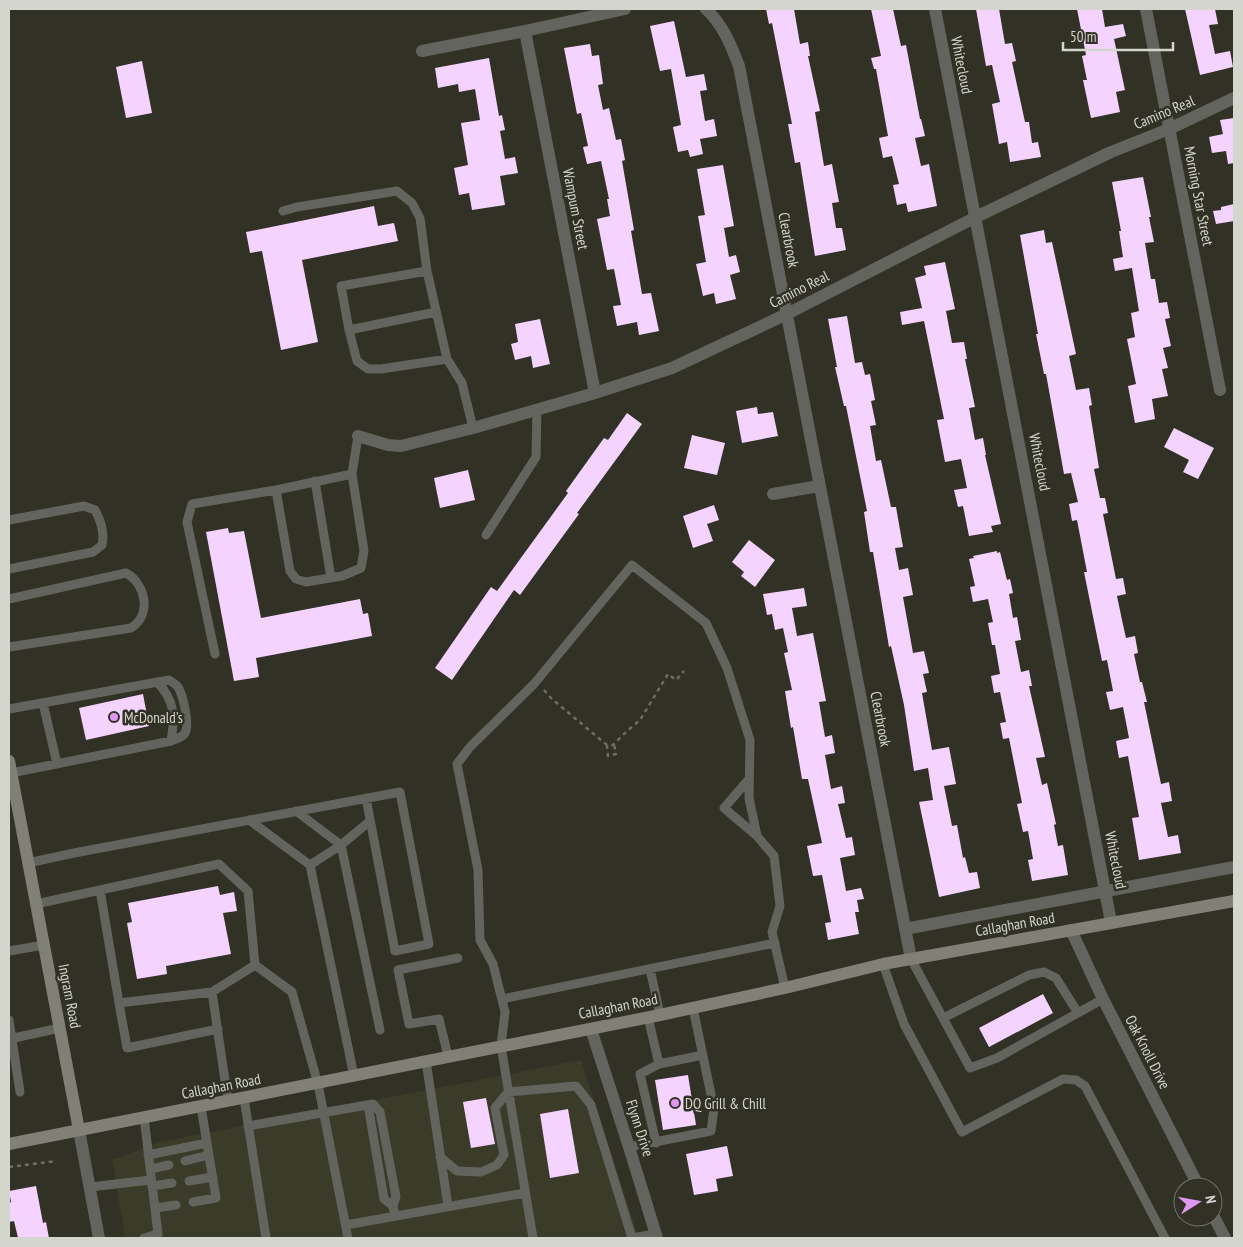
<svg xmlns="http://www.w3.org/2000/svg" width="1243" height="1247" font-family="'PT Sans Narrow',sans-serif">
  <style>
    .built { fill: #3b3b29 }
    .building { fill: #f5d3ff }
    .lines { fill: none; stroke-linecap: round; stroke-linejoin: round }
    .path { stroke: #6d6d64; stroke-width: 2.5; stroke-dasharray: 4 4; stroke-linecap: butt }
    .service { stroke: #64645e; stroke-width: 9 }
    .minor { stroke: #64645e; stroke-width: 12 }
    .tertiary { stroke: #64645e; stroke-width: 12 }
    .secondary { stroke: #808077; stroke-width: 12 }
    .poi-dot { fill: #de98f2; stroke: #313126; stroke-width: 2 }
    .labels { text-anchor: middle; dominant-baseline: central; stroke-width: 5; stroke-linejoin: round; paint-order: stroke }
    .street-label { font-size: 15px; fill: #d4d5cd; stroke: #313126 }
    .poi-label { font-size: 15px; fill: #d4d5cd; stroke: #313126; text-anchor: start }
  </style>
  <rect width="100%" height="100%" fill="#313126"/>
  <path class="built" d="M581,1060L639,1238H125L112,1160L159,1142Z"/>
  <path class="building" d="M766,9H794L800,44L808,42L810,56H808L820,111L815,112L824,166L832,164L839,202L832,203L836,228H842L846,250L815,256L800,162L795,163L788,124H792L772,23L769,24Z
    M871,9H893L901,46L906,45L920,119H921L925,136L915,138L921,166L929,164L937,206L908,212L906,203L897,205L893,185L899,184L892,156L883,158L879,138L888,136L876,69H874L871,58L881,56Z
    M976,9H999L1005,44L1012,43L1016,61L1012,62L1025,122H1029L1032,143L1038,142L1041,157L1010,162L1007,142L999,144L992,104L1000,102L992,65L986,66Z
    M1077,9H1102L1105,27L1123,24L1126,36L1114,39L1125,90L1116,92L1120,112L1091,118L1083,80H1087L1082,56L1086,55Z
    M1185,9H1215L1218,24L1209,25L1215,54L1230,51L1233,67L1200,75Z
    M674,21L686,77L704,74L707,90L700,91L705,121L714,119L717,136L700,139L703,154L690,157L688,150L678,152L673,127L681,125L671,69L660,71L650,26Z
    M590,44L592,56L599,55L603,84L598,85L603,110L609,108L616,140L621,139L625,160L622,161L634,230L631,231L642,294L651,293L659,331L639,335L637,322L617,326L613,306L621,305L614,269L607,270L597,219L610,216L607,199H609L601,161L587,164L583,147L588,146L581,113L577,114L564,48Z
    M489,58L499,116L502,115L505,130L500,131L505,159L515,157L518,173L500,176L505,205L472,210L469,193L459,195L454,168L468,165L461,123L480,120L475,89L459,92L458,84L438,88L435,68Z
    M142,61L152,113L126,118L116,67Z
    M1234,118V163L1228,164L1226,151L1212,153L1209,137L1223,134L1220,120Z
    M723,165L734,226L724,228L729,257L736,255L740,272L730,275L736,299L716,304L714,293L703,296L696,264L706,262L698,216L705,215L697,169Z
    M1143,177L1151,217H1149L1154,242L1145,243L1151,279H1155L1159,303L1167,302L1170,318L1165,319L1171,346L1163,348L1168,368L1162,369L1168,396L1152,399L1155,419L1135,423L1128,386L1136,384L1127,339L1135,337L1131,313L1139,311L1132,268L1115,271L1113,259L1123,257L1119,231H1121L1112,182Z
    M1234,204V221L1216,224L1213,211L1221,210V207Z
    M374,206L378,226L394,223L398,241L302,260L318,342L281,350L262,251L250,253L246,232Z
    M1044,230L1046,243L1052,242L1076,354L1069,356L1076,390L1089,388L1092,405L1089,406L1099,468L1094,469L1100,498H1105L1108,513L1103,514L1116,579L1123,578L1126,594L1117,596L1122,620L1126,638L1135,636L1138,653L1134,654L1140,682H1142L1147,702H1144L1161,784L1169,782L1172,801L1161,803L1168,837L1178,835L1181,853L1139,860L1132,818L1139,817L1128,756L1119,758L1116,741L1129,738L1123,707L1110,710L1106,692L1113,691L1107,660L1102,661L1084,572H1087L1077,520L1072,521L1069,504L1078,502L1071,473L1064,474L1046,374H1044L1036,334H1038L1020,235Z
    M945,262L955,309L946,311L952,343L964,342L967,359H965L975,407L969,408L975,440L983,438L986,455H985L1001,524L991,526L993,532L969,536L963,506L958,507L954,490L967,488L961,459L945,462L937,420L944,419L924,321L902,325L900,312L922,308L915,278L926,275L924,266Z
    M847,316L855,363L862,362L865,375L870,374L875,400L871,401L876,425L870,426L876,461L881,460L891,507H896L903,547L895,548L899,570L908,568L913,595L903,597L913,653L924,651L929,673L923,674L927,692L922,693L932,750L949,747L956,784L944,786L952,826L957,825L963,858L965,857L969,873L977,872L980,888L939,897L919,802L933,800L928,768L914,771L904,705L891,646L889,647L873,552H870L864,512L867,511L846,406H844L835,367H837L828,319Z
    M540,319L550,364L533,368L531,356L515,360L511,344L518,342L515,324Z
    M757,407L758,414L773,412L778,436L742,443L736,411Z
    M627,413L642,424L577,513L579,514L520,595L514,590L452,680L435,668L491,587L497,591L568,493L566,491L604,438L608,440Z
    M1174,428L1214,448L1198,479L1183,472L1189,460L1164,447Z
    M692,435L725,443L717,475L684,468Z
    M468,470L475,500L440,508L434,478Z
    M714,505L719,520L707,524L713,541L693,548L683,516Z
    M228,528L229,533L244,531L261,618L360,599L363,614L368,613L372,636L256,658L259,677L234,681L206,532Z
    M749,540L775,560L755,587L741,576L744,572L732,562Z
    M997,551V553L1000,552L1007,580L1010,579L1013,593L1009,594L1013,618L1017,617L1021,640L1015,641L1021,672L1029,670L1032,686H1029L1045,757L1036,758L1042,785L1047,783L1056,824L1054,825L1058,846L1063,845L1068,875L1032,881L1028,860L1033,859L1028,831L1023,832L1017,804L1022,803L1009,738L1003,739L1000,723L1006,722L1000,692L994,693L991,676L1000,674L995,645H992L988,623L993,622L988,599L973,602L970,587L975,586L969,559L974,558L973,556Z
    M804,588L807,606L792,608L797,636L813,633L826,701L819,702L825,737L832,735L835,753L825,755L831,789L842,786L845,803L838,804L846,838L852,837L855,855L840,858L846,891L861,888L864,899L857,900L859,912H855L859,934L828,940L825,923L831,922L822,875L813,876L807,846L822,843L808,779H802L793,727L791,728L785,691L792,690L784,653L788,652L783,628L775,630L772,614L767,615L763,594Z
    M143,694L149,726L86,740L79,708Z
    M218,886L220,895L234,892L237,911L223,913L231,954L166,966L167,974L137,979L127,923L132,922L128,903Z
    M1043,994L1053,1013L989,1047L979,1028Z
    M688,1075L696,1125L663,1130L655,1080Z
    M486,1098L495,1144L471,1148L463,1102Z
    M568,1109L579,1173L550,1178L540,1114Z
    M727,1146L733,1176L716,1179L718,1191L694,1195L686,1154Z
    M36,1186L43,1223L46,1222L49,1238H18L14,1221L9,1222V1203L11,1202L9,1191Z"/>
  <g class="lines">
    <path class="path" d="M544,690L552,699L607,745H613L626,732L640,720L668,674L676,680L684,671
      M607,745L608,756L616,754L614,744
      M9,1167L56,1161"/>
    <path class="service" d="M283,211L297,207L397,191L412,203L420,218L427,271
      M349,330L436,312
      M447,359L427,271L341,286L349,330L357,361L368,369H381L447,359L462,383L473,428
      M352,474L276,490L290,571L296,579L306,582L342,576L361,568L364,551L352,474L358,436
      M315,481L331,578
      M9,520L84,506L95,510C101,521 105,532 102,545L93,552L9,569
      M486,535L536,457L537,409
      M9,599L126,573C146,584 152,615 131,628L9,647
      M215,654L187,522L192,504L276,490
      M157,682C175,700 175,717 171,741
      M43,703L57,764
      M9,709L169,680C172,682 176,684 178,687C183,695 190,725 185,733C182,738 176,739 171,741L11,773
      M749,779L724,808L757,836
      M296,811L341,845L370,821
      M249,820L310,865
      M28,863L74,853L400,792L429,944L395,951L366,798
      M100,890L119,1003L212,992L255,965
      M36,904L219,864L248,891L255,965L292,992L318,1084L348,1238
      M9,951L44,945
      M911,959L970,1068L997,1058L1103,999
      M883,964L904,1024L962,1132L1063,1079L1076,1080L1085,1086L1165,1238
      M650,969L660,1015
      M212,992L228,1101
      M502,999L775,943
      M119,1003L127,1048L218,1029
      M648,1017L659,1064L703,1055
      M943,1018L1029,975L1044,972L1056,978L1078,1013
      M9,1020L20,1092
      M9,1039L60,1028
      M448,1056L439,1019L409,1024L398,970L458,958
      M426,1061L448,1206
      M354,1076L310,865L341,845L380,1030
      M244,1098L266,1238
      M368,1105L384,1199L393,1206
      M248,1126L373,1104L380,1112L396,1197L393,1206L395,1216
      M656,1143L640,1074L659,1064
      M629,1147L711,1131L714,1109L693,1008
      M148,1155L207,1143
      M440,1157L457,1171L481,1172L497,1165L504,1155L495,1108L508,1092L576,1086L591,1105L632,1238
      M185,1161L209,1155
      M150,1169L169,1165
      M189,1181L213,1177
      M152,1186L172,1183
      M90,1187L151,1180
      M193,1202L216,1198L201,1107
      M155,1208L176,1205
      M346,1225L525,1193
      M144,1238L158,1234L144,1117
      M533,1238L501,1046L505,1012L493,964L480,940L478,870L457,764L470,747L534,684L632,565L706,623L727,668L750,740L749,798L757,836L774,856L780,906L772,932L785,988
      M632,1238L655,1234"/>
    <path class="minor" d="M706,9C723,25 731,45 739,66L911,959
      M935,9L1111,922
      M1146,9L1220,390
      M525,31L595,393
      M422,51L525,31L625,9
      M358,436L388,445L401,446L473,428L595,393L672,368L787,314L976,217L1111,152L1169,129L1234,98
      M773,494L819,486
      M905,929L1234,867
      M1071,930L1103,999L1199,1187
      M591,1029L629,1147L657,1238
      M1213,1215L1225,1238"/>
    <path class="tertiary" d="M79,1130L99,1238"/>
    <path class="secondary" d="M9,761L79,1130
      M9,1144L660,1015L785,988L883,964L1234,901"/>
  </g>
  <g class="poi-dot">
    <circle cx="114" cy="717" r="5"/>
    <circle cx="675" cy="1103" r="5"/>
  </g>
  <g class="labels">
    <g class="street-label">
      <text transform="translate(962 65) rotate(79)">Whitecloud</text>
      <text transform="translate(1164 112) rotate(-23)">Camino Real</text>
      <text transform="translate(1199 196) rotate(79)">Morning Star Street</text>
      <text transform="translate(576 209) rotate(79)">Wampum Street</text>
      <text transform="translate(789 240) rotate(79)">Clearbrook</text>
      <text transform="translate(799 289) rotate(-27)">Camino Real</text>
      <text transform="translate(1040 462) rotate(79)">Whitecloud</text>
      <text transform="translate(881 719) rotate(79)">Clearbrook</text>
      <text transform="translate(1116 860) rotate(79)">Whitecloud</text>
      <text transform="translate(1015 924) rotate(-10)">Callaghan Road</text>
      <text transform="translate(70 996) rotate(79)">Ingram Road</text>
      <text transform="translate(618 1006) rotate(-11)">Callaghan Road</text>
      <text transform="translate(1148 1052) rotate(63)">Oak Knoll Drive</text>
      <text transform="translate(221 1086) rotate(-11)">Callaghan Road</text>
      <text transform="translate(640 1128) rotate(72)">Flynn Drive</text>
    </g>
    <g class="poi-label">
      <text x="124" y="717">McDonald's</text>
      <text x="685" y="1103">DQ Grill &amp; Chill</text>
    </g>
  </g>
  <rect width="1243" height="1247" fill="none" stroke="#d4d5cd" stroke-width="20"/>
  <g transform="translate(1198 1202) rotate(79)"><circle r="24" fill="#313126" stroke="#727369"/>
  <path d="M0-4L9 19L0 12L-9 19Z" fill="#de98f2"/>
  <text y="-8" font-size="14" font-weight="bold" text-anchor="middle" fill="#d4d5cd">N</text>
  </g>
  <path d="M1063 42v8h110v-8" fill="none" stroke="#d4d5cd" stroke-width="2.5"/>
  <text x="1070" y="42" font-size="15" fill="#d4d5cd" stroke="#313126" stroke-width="4" paint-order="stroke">50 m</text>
</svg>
